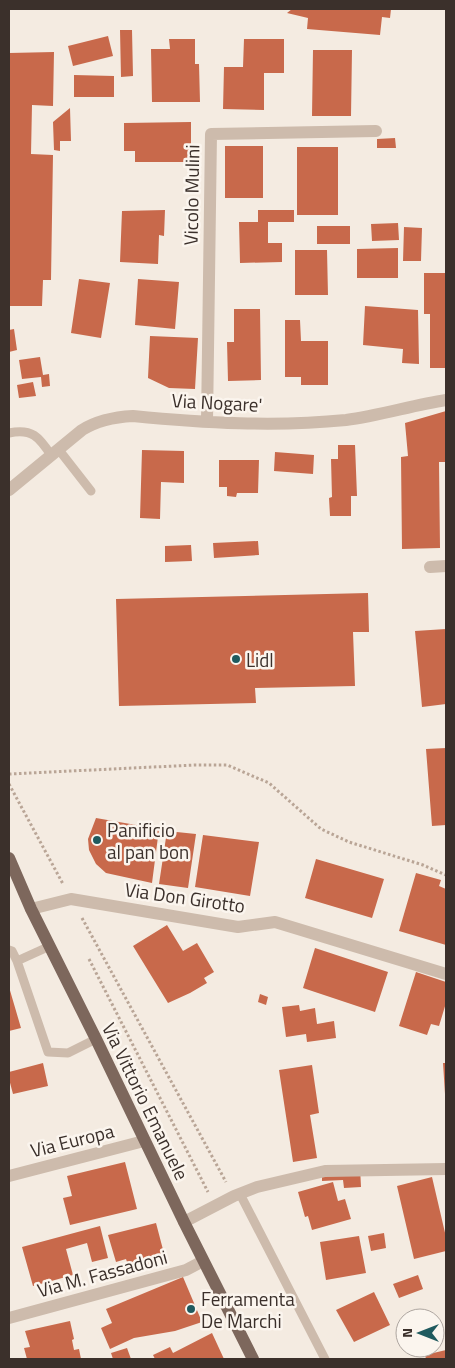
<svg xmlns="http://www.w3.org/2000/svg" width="455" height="1368" font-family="'Titillium Web',sans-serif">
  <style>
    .building { fill: #c8694b }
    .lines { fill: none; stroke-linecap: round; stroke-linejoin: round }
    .path { stroke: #b9a596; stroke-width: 3; stroke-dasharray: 2.5 2.5; stroke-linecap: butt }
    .lane { stroke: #cdbbac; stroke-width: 9 }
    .street { stroke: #cdbbac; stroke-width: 12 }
    .primary { stroke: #7d675c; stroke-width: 12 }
    .poi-dot { fill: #1f5a5e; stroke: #fbf5ee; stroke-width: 2 }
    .labels { text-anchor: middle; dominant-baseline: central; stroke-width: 5; stroke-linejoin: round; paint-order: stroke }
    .street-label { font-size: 19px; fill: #3b302b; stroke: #fbf5ee }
    .poi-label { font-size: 19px; fill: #3b302b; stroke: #fbf5ee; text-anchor: start }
  </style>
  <rect width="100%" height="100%" fill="#f4ebe1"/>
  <path class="building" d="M292,9H391L390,18L382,17L380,35L307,29L308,18L287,13Z
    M120,30H132L133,76L121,77Z
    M108,36L113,56L73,66L68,46Z
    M169,39H195V64H199L200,102H152L151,49H170Z
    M244,39H284V73H264V110L223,109L224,67H243Z
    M313,50H352L351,116H312Z
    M54,52L53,106L32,105L31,154L53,155L51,280H43L42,306H9V53Z
    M74,75L114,76V97H74Z
    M70,108L71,141H60V151L54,150L53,122Z
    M191,122V162H135V151H124V123Z
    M395,138L396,148H377V139Z
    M225,146H263V198H225Z
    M297,147H338V215H297Z
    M165,210L164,236L159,235L158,264L120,262L122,211Z
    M258,210H294V222H268V243H282V262L240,263L239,222H258Z
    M398,223L399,240L372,241L371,224Z
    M317,226H350V244H317Z
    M404,227L422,228L421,261H403Z
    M398,248V278H357V249Z
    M295,250H327L328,295H295Z
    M424,273H446V368H430V314H424Z
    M79,279L110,283L101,338L71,333Z
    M138,279L179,282L175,329L135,325Z
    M365,306L418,310L419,364L402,363L403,349L363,345Z
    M234,309H260L261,380L228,381L227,342H234Z
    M285,320H300L301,341H328V385H301V377H285Z
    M14,329L17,350L9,352V330Z
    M150,336L198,338L195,389L169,388L148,378Z
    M40,357L43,375L49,374L50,386L42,387L41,377L22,379L19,360Z
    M33,382L36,396L19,398L17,385Z
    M446,411V462H439L440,548L402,549L401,457L408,456L405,423Z
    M338,445H355L357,496H351V516H330L329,498L332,497L331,459H338Z
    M142,450L184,451V483L161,482L160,519L140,518Z
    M275,452L314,455L313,474L274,471Z
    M219,460H259L258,493H237L236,497L227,496V487H219Z
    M258,541L259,555L214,558L213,543Z
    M191,545L192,561L165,562V546Z
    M368,593L369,632H353L355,686L255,688L256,703L119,706L116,599Z
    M446,629V704L422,707L415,631Z
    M446,748V825L432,826L426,749Z
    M96,818L159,829L152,883L106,873L96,864L89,850L88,839Z
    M167,831L196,834L188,888L159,884Z
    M203,835L259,842L250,896L195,887Z
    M316,859L384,879L372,918L305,898Z
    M416,873L441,880L439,886L446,889V945L399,931Z
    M167,925L183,951L197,943L214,972L204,978L207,983L190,993L168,1003L133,946Z
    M315,948L388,972L375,1012L303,988Z
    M416,972L446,982V1003L439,1026L431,1024L427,1035L399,1026Z
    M9,987L21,1028L9,1031Z
    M260,994L268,997L266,1005L258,1002Z
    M299,1005L300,1011L315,1008L317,1024L334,1021L336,1038L307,1042L306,1034L286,1037L282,1007Z
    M43,1063L48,1086L13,1094L9,1079V1072Z
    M443,1063H446V1094H445Z
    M312,1065L319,1113L310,1115L317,1158L293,1162L279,1070Z
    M125,1162L137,1209L70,1225L63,1198L72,1196L67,1176Z
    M360,1167L361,1187L344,1188L343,1180L322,1181V1169Z
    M432,1177L446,1237V1251L414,1259L397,1186Z
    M333,1182L338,1201L345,1199L351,1219L312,1230L308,1216L305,1217L298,1192Z
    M156,1223L166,1261L130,1271L126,1259L116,1262L108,1235Z
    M100,1226L108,1258L92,1262L87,1243L66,1249L73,1275L33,1286L22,1247Z
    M384,1233L386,1248L371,1251L368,1236Z
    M359,1236L366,1273L326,1280L320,1242Z
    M418,1275L423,1289L399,1298L393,1284Z
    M183,1277L202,1322L175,1331L134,1338L110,1349L101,1328L112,1323L106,1309Z
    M374,1292L390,1325L354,1342L336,1310Z
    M70,1321L74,1339L72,1340L74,1350L79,1349L81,1359H27L24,1348L30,1347L25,1331Z
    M212,1333L224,1359H155L153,1355L170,1347L173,1353Z
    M127,1348L131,1359H113L111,1353Z
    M446,1350V1359H426L425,1355Z"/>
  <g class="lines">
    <path class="path" d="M9,774L195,765H227L269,783L321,829L349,842L423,865L446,875
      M9,784L63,884
      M82,918L226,1182
      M89,959L208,1192"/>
    <path class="lane" d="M9,433C32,428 39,437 51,455
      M59,450L91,491
      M50,946L17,961L48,1052L68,1053L96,1039
      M9,950L12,951L17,961
      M240,1194L325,1359"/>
    <path class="street" d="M207,422L211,134L376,131
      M9,490L82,430C98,420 114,417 133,416C204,423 275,427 346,420C379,416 413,405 446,400
      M430,567L446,566
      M31,909L71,899L238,927L275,922L446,974
      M9,1176L144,1141
      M184,1222L234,1196L257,1187L325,1171L446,1169
      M9,1318L186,1270L203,1261"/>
    <path class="primary" d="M9,858L31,909L96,1039L184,1222L253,1359"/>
  </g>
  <g class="poi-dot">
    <circle cx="236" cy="659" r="5"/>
    <circle cx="97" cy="840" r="5"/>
    <circle cx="191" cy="1309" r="5"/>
  </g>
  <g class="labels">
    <g class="street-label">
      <text transform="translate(191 195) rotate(-89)">Vicolo Mulini</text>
      <text transform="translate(217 402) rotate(3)">Via Nogare'</text>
      <text transform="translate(185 897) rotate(8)">Via Don Girotto</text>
      <text transform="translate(146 1101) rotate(64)">Via Vittorio Emanuele</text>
      <text transform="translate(72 1140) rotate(-14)">Via Europa</text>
      <text transform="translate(102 1273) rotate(-15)">Via M. Fassadoni</text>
    </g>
    <g class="poi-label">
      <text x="246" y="659">Lidl</text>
      <text x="107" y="829">Panificio<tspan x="107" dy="22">al pan bon</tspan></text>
      <text x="201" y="1298">Ferramenta<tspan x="201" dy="22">De Marchi</tspan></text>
    </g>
  </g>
  <rect width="455" height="1368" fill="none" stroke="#3b302b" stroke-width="20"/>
  <g transform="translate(420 1333) rotate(270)"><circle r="24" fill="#fbf5ee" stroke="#aea6a0"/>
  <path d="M0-4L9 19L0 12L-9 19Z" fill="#1f5a5e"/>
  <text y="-8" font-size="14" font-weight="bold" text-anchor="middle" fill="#3b302b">N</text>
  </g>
</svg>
